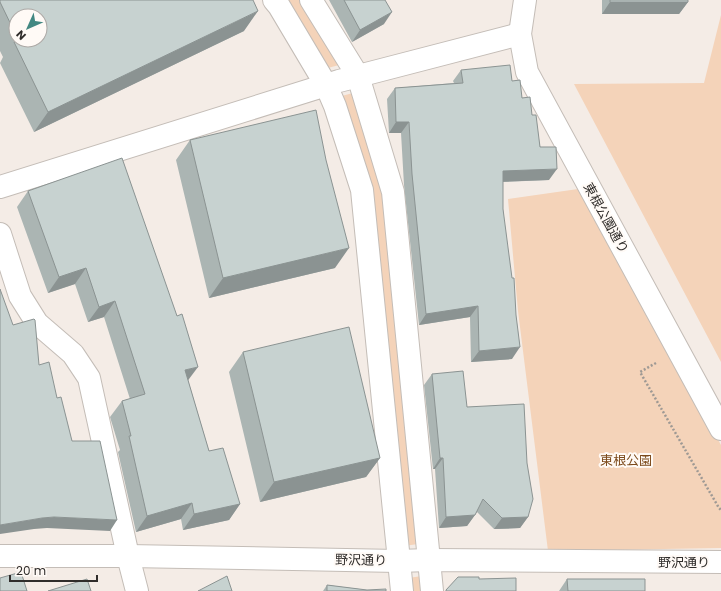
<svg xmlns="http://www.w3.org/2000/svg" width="721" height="591" font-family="Poppins,'Noto Sans JP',sans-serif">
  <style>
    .green { fill: #f4d3b9 }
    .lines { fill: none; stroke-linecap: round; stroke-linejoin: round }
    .minor-casing { stroke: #c4bdb7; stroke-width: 24 }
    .tertiary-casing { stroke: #c4bdb7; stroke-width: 24 }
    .path { stroke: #9e9994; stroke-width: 2.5; stroke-dasharray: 2 2; stroke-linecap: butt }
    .minor { stroke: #fff; stroke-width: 22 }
    .tertiary { stroke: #fff; stroke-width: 22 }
    .wall { fill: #abb5b3; fill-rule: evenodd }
    .shaded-wall { fill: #8b9392 }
    .building { fill: #c7d2d0; stroke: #8b9392 }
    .labels { text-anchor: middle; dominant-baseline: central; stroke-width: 4; stroke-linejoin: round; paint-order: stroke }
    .street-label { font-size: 13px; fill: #302d2b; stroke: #fffaf6 }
    .park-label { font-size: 13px; fill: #7c4a1b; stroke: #fffaf6 }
  </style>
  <rect width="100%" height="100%" fill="#f4ece6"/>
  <path class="green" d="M284,0H303L339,65L328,68Z
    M721,15V362L574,84L704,83Z
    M353,93L383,181L418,544L404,546L338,97Z
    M578,189L721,445V548L548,551L518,311L508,199Z
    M422,576L424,591H409L408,578Z"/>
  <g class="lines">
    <g class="minor-casing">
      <path id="minor" d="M274,0L279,6L326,85L335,106L362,190L402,591
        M311,0L358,76L393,192L432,591
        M0,187L339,81L520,34
        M0,234L20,296L37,323L73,354L89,378L128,556L137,591"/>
    </g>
    <g class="tertiary-casing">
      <path id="tertiary" d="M525,0L520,34L527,72L721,429
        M0,556H128L398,561L429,560L721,562"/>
    </g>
    <path class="path" d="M656,363L640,372L719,508L721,510"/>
    <use href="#minor" class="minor"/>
    <use href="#tertiary" class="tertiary"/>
  </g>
  <path class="wall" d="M0,0L244,31L34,132L0,63L3,57L0,51ZM16,16L40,40H16Z
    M329,0H385L384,24L352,42Z
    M602,0H688V2L679,14H602Z
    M461,70L512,81L532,115L549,180L503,182V209L512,359L471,362L470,317L419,325L404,185L401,133H389L387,99L395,88L454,83L453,81Z
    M190,140L335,268L209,298L176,160Z
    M28,191L188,380L209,451L240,504L229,520L183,530L181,519L136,532L118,452L120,450L110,417L122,401L130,399L104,317L88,322L75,284L48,293L17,207Z
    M243,352L380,458L366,477L260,502L229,372Z
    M432,374L467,407L528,517L520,528L494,529L477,512L467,526L439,528L435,469H433L424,385Z
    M567,579L645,591H559Z
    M327,585L367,590L386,591H323Z"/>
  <path class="shaded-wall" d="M610,2H688L679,14H602Z
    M258,11L244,31L34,132L48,112Z
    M392,12L384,24L352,42L360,30Z
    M396,122H409L401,133H389Z
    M557,169L549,180L495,182L503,171Z
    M349,248L335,268L209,298L223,278Z
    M86,268L75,284L48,293L59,277Z
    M115,301L104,317L88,322L99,307Z
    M478,306L470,317L419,325L426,314Z
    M520,347L512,359L471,362L479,351Z
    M198,367L186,383L185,370Z
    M380,458L366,477L260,502L274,482Z
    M440,458H443L435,469H433Z
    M192,503L181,519L136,532L147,516Z
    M240,504L229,520L183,530L194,514Z
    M475,515L467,526L439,528L446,517Z
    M54,517L117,520L110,531L47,528L34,529L0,534V525L42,518Z
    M528,517L520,528L494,529L502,518Z"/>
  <path class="building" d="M0,0H253L258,11L48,112L14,42L18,40H40V16H16V35L0,2Z
    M344,0H385L392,12L360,30Z
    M610,0H688V2H610Z
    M510,65L512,81L520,80L522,98L530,97L532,115H536L540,147H556L557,169L503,171V209L512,278H514L516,315L520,347L479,351L478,306L426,314L412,174L409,122H396L395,88L463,83L461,70Z
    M316,110L326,160L349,248L223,278L190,140Z
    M122,158L177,316L182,314L198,367L185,370L209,451L223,448L240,504L194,514L192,503L147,516L129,436H131L122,401L145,394L115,301L99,307L86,268L59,277L28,191Z
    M0,289L13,325L34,319L35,320L39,365L49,362L57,398L61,397L72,441H100L117,520L54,517L42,518L0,525Z
    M349,327L380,458L274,482L243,352Z
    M463,371L467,407L524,404L527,463L533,499L528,517L502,518L483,499L475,515L446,517L443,458H440L432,374Z
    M21,572L27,591H0V578Z
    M227,576L232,591H198Z
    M458,577H479V579L516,578V591H446V590Z
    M87,579L91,591H48Z
    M567,579H645V591H568Z
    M327,585L367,590L386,589V591H327Z"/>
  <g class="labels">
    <g class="street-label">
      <text transform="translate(606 218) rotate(61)">東根公園通り</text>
      <text transform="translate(361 560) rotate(1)">野沢通り</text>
      <text x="684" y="562">野沢通り</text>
    </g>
    <g class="park-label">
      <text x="626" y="460">東根公園</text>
    </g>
  </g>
  <g transform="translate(28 28) rotate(225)"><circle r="19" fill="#fffaf6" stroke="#aca8a5"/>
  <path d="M0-3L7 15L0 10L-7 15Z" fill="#428882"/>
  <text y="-6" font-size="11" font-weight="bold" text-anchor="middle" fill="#302d2b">N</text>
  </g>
  <path d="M10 575v6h87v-6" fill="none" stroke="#302d2b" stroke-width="2"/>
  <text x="16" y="575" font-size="12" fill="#302d2b" stroke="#fffaf6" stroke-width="3" paint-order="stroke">20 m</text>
</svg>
